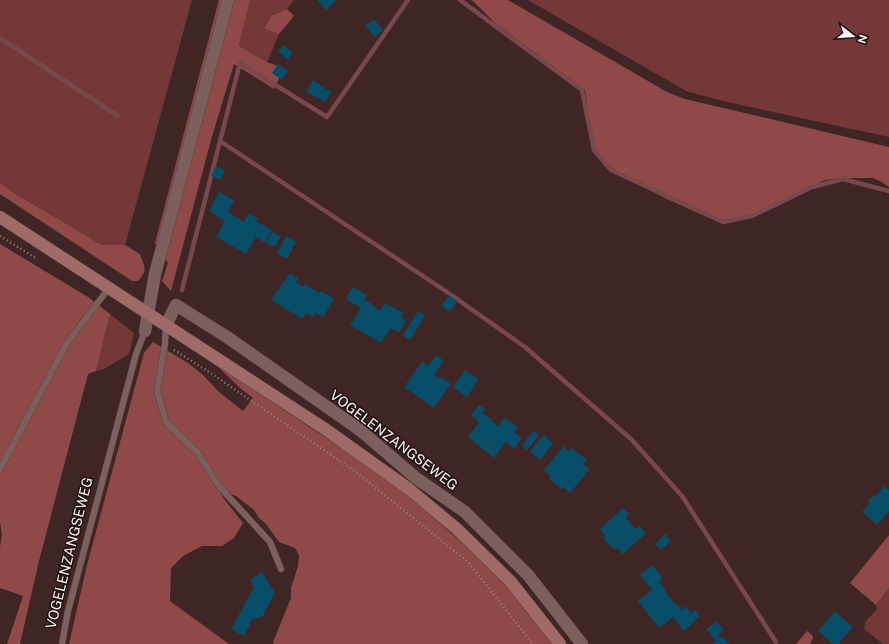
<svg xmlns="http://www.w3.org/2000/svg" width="889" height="644" font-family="'Public Sans',sans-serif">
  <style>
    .green { fill: #753838 }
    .forest { fill: #8f4949 }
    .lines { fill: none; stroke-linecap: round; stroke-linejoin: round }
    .stream { stroke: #78484d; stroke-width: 4.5 }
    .building { fill: #084e68 }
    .lane-casing { stroke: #594443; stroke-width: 7 }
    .street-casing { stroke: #594443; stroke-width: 13 }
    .secondary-casing { stroke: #594443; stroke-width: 13 }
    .path { stroke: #968180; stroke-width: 2.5; stroke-dasharray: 1 3; stroke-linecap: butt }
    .lane { stroke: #7d5f5e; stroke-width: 6 }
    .street { stroke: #7d5f5e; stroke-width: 12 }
    .secondary { stroke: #a06a69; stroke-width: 12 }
    .labels { text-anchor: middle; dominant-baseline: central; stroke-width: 3; stroke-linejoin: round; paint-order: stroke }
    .street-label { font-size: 14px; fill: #fef0ef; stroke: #1e1212 }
  </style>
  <rect width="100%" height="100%" fill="#3f2524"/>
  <path class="green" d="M0,0H192L125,245H102L9,190L0,182Z
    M250,0H294L287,9L271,16L264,27L279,34L267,62L239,46Z
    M528,0H889V137L723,101L686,91Z
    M110,314L134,333L129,354L104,369L96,371Z
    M889,588V644H883L865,630L864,627L866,621L877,609L876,605Z"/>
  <path class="forest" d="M219,0H250L239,46L267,62L284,68L274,89L234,64L211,140L171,291L162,281L168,263L155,243Z
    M472,0H508L667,92L685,99L889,147V187L882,182L873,178H840L825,180L752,216L733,222L707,217L667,199L606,167C589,149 589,114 585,90L494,22Z
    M287,9L294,16L279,34L264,28L271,16Z
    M0,182L9,190L102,245H125L140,254C145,269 148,269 138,281H132L0,194Z
    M0,244L88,297L110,314L96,371L88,374L39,561L20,644H7L23,596L0,588V547L2,534L0,523Z
    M153,342L188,363L203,375L219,392L243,411L253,398L240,388L215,364L398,486L471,551L489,563L552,644H274L273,642L291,598V588L298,566L299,555L295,548L279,542L266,524L259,518L254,510L236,496L219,490L224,499L243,523L234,538L222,546H202L183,556L171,568L170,601L229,644H69L87,565L144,353Z
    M889,535V588L876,605L850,583Z
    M807,631L812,635L813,638L810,644H796Z"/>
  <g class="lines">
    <path class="stream" d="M460,0L582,90L594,150L611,170L723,222L752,216L812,187L843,179L889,191
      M0,38L118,116
      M220,141L447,292L525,347L631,439L682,496L776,642
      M182,290L240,63L327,117L408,0"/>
  </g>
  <path class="building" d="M317,0H337L326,10Z
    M374,19L383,30L375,37L365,26Z
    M283,45L293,52L288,60L278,52Z
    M278,64L288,71L282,80L272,73Z
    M313,80L331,92L325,102L306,92Z
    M216,166L225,170L221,180L211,176Z
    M219,192L234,200L228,212L244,222L249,213L258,219L256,221L272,230L265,243L256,237L246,254L216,237L225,221L209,211Z
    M272,232L281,236L275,247L266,243Z
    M286,236L296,242L287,259L277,254Z
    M290,273L298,278L296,282L303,287L305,284L319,293L320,291L323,292L332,297L331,298L334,300L323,317L316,313L313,317L306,313L302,319L271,300Z
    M353,287L367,295L364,300H366L380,311L385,303L402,312L403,314L401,317L406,321L399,333L391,328L381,343L350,325L361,308L346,299Z
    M449,295L457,301L450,312L441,306Z
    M418,311L425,316L410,340L403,335Z
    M436,355L444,361L434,375L440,379L441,377L451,384L434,408L404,387L421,363L423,362L428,366Z
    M465,370L479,379L467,397L453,387Z
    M479,405L485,409L482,413L492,419L491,421L498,426L504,418L518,427L514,432L522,438L514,449L506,442L494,458L468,437L479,422L471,415Z
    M533,431L539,435L527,450L522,446Z
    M544,435L553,444L540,460L530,451Z
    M564,446L569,451L572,448L587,460L583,464L590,469L570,493L564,488L561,489L549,479L550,475L544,470Z
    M884,486L889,490V511L877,525L862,512L870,503L868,501L875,494L876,496Z
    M623,508L629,514L626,518L636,529L640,526L646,533L623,554L617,548L614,549L603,538L605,535L600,529Z
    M665,534L671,541L661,550L655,544Z
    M652,565L662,577L659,584L660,583L666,590L665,591L675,604L676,603L682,610L686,606L691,613L695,610L700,616L684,631L673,617L659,628L638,601L652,590L640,575Z
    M262,572L275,593L262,617L252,620L244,636L231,629L254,587L250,580Z
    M835,611L853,627L838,644H833L818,631Z
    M717,622L724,630L718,635L720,638L722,636L729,644H712L716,641L706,629Z"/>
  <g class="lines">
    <g class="lane-casing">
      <path id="lane" d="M166,325L165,344L157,391L166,422L198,453L218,485L270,542L281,569
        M0,469L67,343L109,288
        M62,644L68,611L136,354L145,331"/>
    </g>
    <g class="street-casing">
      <path id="street" d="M166,325L176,305L227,337L360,430L416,478L465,512L528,575L582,644
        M145,331L155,274L228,0"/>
    </g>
    <g class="secondary-casing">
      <path id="secondary" d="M0,217L325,429L409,489L457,529L511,582L560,644"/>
    </g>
    <path class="path" d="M0,236L37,259
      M174,350L209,372L356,472L468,562L533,644"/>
    <use href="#lane" class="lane"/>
    <use href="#street" class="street"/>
    <use href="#secondary" class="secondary"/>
  </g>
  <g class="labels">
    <g class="street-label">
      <text transform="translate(394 440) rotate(37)">VOGELENZANGSEWEG</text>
      <text transform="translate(69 553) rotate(-76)">VOGELENZANGSEWEG</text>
    </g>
  </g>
  <g transform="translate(853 36) rotate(107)" stroke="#1e1212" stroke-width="3" paint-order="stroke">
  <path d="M0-3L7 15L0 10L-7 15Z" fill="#fef0ef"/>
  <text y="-6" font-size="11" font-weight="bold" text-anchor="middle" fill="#fef0ef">N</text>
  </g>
</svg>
